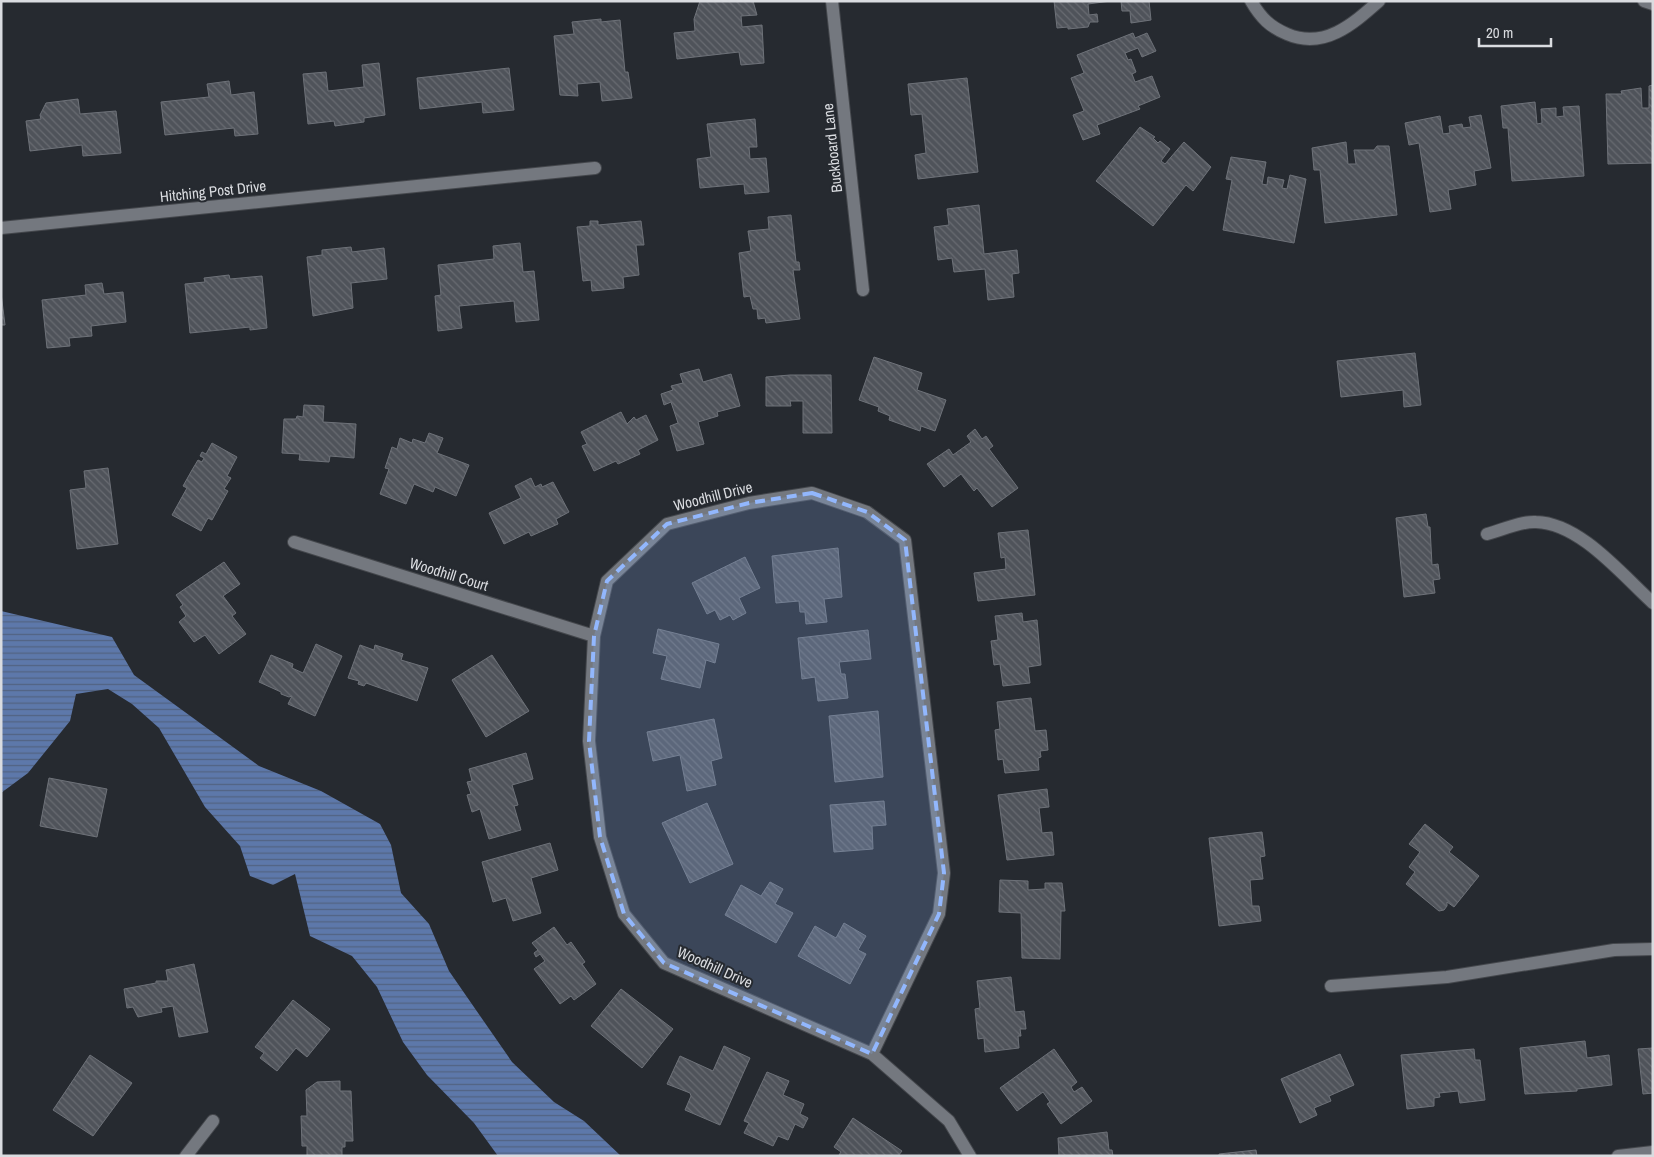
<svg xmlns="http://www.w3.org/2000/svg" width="1654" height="1157" font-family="'Archivo Narrow',sans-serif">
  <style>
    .water { fill: url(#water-rules) }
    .building { fill: url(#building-back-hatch); stroke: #6e7279 }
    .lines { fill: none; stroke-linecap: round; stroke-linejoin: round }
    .service-casing { stroke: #44474c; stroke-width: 14 }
    .minor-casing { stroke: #44474c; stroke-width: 14 }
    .service { stroke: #74787f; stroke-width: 12 }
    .minor { stroke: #74787f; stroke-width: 12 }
    .marked { fill: #92b7fd; fill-opacity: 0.2; stroke: #92b7fd; stroke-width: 4; stroke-dasharray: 10 6; stroke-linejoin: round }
    .labels { text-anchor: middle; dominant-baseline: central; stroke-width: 4; stroke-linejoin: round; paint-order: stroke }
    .street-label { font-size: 15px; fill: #dadce0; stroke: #262a30 }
  </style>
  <defs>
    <pattern id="water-rules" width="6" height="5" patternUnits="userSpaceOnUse" patternTransform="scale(1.25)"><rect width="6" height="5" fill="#5d78aa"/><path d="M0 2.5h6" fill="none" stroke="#526281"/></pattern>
    <pattern id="building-back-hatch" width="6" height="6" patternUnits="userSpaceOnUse" patternTransform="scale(1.25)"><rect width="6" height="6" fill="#4f535a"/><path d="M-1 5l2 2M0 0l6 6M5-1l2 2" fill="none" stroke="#686b71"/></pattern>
  </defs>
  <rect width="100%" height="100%" fill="#262a30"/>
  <path class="water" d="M1,611L112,637L134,675L259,766L321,791L380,824L391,845L401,893L429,924L449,971L512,1062L554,1102L584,1121L621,1156H498L474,1123L427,1075L403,1042L377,987L352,956L310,936L295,874L273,885L250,876L240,846L205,807L159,728L132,704L108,689L76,694L70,721L28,773L1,793Z"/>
  <path class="building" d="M700,1H753L757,15L741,16L742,27L762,25L764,63L741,65L739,52L677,59L674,33L695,31L694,19Z
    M1054,1H1111L1088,4L1089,15L1097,14L1098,22H1090L1088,27L1068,29V27L1057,28Z
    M1121,1H1149L1151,20L1131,23L1130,11H1122Z
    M601,19V22L620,20L625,72H628L632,98L602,101L600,82L577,84L578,96L560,95L554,36L574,34L572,22Z
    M1133,33L1135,38L1147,33L1156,51L1142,57L1138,48L1125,53L1128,60L1131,59L1136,72L1132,74L1135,82L1152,76L1160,97L1138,106L1140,109L1097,125L1100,134L1083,140L1073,115L1084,111L1071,78L1084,73L1077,55Z
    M379,63L385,115L364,118V122L335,126L334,121L308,124L303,74L326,72L328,91L364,87L362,65Z
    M509,68L514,110L483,113L482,102L420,109L417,78Z
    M967,78L978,172L918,179L915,155L926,153L922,114L911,115L908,84Z
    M229,81L231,95L254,92L258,134L235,136L234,128L165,135L161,102L209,97L207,84Z
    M1653,85V163L1608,164L1606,94H1622L1621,91L1641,88L1642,108H1649V86Z
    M78,99L80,114L116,111L121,153L83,156L82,145L30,151L26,121L41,119L40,115L46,103Z
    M1535,102L1537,124L1542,123L1541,109L1556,108V117L1564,116L1563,107L1579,106L1584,176L1512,181L1508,128H1503L1501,106Z
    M1481,115L1491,168L1474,171L1476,185L1448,190L1451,209L1430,212L1419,143L1409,145L1405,123L1440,116L1443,134L1450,133L1449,126L1462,124L1463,128L1471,127L1469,117Z
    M755,119L757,147H749L750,159L766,158L769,192L745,194L744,184L700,188L697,159L711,157L707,124Z
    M1140,127L1155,137L1153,138L1158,143L1160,141L1170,149L1161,161L1165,164L1184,142L1211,167L1193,191L1186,185L1153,226L1096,181Z
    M1346,142L1348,164H1356L1354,150H1374L1377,146H1389L1397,215L1325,223L1320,170H1314L1312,148Z
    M1231,157L1266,162L1262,184L1267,185L1268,177L1284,180L1282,188L1287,189L1290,175L1306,179L1294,243L1223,230L1232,180L1226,179Z
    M979,205L984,254L1017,250L1019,273L1012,274L1014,297L988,300L985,269L954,272L952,258L938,260L934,227L949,225L947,209Z
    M791,215L796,262H799L800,270H793L800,319L766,323L765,318L758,319L757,309H753L750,296L744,297L739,253L751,251L748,231L769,229L768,217Z
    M590,221H598V225L641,221L644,245H636L639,275L623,277L624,288L592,291L591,280L583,281L577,227L590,226Z
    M520,243L523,272L534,271L539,320L516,322L514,301L459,306L462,328L438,331L435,296L441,295L438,265L494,259L493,246Z
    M351,247L352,252L384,248L387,279L351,283L353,308L313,316L307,257L322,255V250Z
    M229,275L230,279L262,276L267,328L250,330V327L190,333L185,284L205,282L204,278Z
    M102,283L104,294L123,292L126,322L91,326L92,336L69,338L70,346L47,348L42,300L86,295L85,285Z
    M1,293L5,325H1Z
    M1415,353L1421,405L1404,407L1403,390L1341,397L1337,361Z
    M874,357L922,373L917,390L946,400L935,431L921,426L920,431L889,420L890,416L878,411L879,407L859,400Z
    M699,369L703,382L731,374L740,406L717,412L718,416L698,422L704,444L677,451L670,426L678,423L671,402L664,405L661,394L673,390L671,386L683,383L680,374Z
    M790,375H831L832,433H803V401H790L791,406H766V377Z
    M304,405L324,406L323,422L356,424L354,458L330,456L329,462L299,460L300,454L282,453L284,419H296L297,416L303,417Z
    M621,412L627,424L634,417L636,420L646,415L658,440L638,450L640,454L618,464L616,461L594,471L582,446L587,444L581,432Z
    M975,429L982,439L986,436L993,446L989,449L1018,488L992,507L977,488L974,491L961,474L944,487L927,464L949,449L953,455L971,442L967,436Z
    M429,433L443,438L437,453L469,465L456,496L435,487L433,492L414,484L406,504L380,494L389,469L385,468L392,447L397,449L400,438L412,443L413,439L425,443Z
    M212,443L237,457L227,476L231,478L224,489L228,491L212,520L208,518L201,531L172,515L187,488L183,486L192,470L198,460L202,462L204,458L200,456L202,452L206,454Z
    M108,468L118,544L77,549L70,490L86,488L84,471Z
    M531,478L535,487L541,484L542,487L553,482L569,512L556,519L558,524L531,536L529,532L504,544L489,513L521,498L515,486Z
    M1426,514L1428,527H1430L1432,565L1438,564L1440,579L1433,580L1435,593L1404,597L1396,518Z
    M1028,530L1035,595L978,601L974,573L1006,569L1005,557L1001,558L998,533Z
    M838,548L842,597L824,599L827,622L806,624L805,612H800L799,601L776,603L772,556Z
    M745,557L760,588L739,598L746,613L733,620L730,615L720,620L715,610L707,614L692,583Z
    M224,562L240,584L223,596L236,613L232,616L246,634L219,654L205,635L194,642L179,622L186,616L180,607L183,605L176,595Z
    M1022,613L1023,622L1037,620L1041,665L1028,667L1030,683L1003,686L1000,664L994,665L991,641L998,640L995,616Z
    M658,629L719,644L715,663L706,660L700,688L661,679L667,656L653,653Z
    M868,630L871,659L839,662L841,674H845L848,698L818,701L815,677L802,679L798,638Z
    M316,644L342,656L315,716L288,704L292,696L289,697L281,694V692L259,682L271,655L293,664L292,668L303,673Z
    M360,645L374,650L375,645L403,654L401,660L428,668L417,701L366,683L364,686L358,684L359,681L348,678Z
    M492,655L529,711L486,737L452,680Z
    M1031,698L1035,731L1046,730L1048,750L1040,751L1041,757L1038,758L1039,770L1005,773L1003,759L998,760L995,730L1000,729L997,702Z
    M878,711L883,777L835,782L829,716Z
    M714,719L722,758L711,761L716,785L687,791L680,755L653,761L647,732Z
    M526,753L533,779L512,785L518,805L514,806L521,830L489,839L480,809L472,812L467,795L471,794L467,782L472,781L469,769Z
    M49,778L107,789L97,837L40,826Z
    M1047,789L1049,807L1039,808L1042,833L1052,832L1054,855L1007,860L998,795Z
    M884,801L886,825L872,826L873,849L834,852L830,805Z
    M707,803L733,864L690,883L662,823Z
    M1425,824L1453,847L1449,852L1479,876L1454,907L1447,902V906L1444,910L1439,911L1406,884L1415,872L1409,867L1420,852L1409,844Z
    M1262,832L1265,856L1260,857L1263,879L1250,880L1252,906H1259L1261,921L1219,926L1209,838Z
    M550,843L558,870L531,878L541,913L513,921L506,898L493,902L482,862Z
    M1000,880L1028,881V890L1045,889V883H1062L1065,911H1061L1060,959L1022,958L1021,913L999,912Z
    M770,882L783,889L775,904L793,913L776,943L725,915L741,885L761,896Z
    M844,923L866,936L858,950L866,954L850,984L798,956L815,926L836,938Z
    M554,927L567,945L571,942L585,962L582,964L596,984L574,1000L571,996L560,1004L534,969L545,961L540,954L536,957L534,953L538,950L532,943Z
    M194,964L208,1032L179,1037L173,1006L161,1008L162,1012L138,1017L133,1007L127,1008L124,989L156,983V981H168L166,970Z
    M1011,977L1015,1012L1024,1011L1026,1029H1020L1021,1036H1018L1019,1048L985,1052L984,1038L978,1039L975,1009L980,1008L977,981Z
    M621,989L673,1029L642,1068L591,1026Z
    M293,1000L330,1029L307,1057L296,1048L277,1071L260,1058L264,1053L255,1047Z
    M1585,1041L1587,1058L1609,1055L1612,1085L1577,1089V1091L1525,1094L1520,1048Z
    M724,1046L750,1058L720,1125L685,1110L691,1096L690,1093L667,1084L680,1056L713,1071Z
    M1653,1048V1093L1643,1094L1638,1049Z
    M1054,1049L1077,1082L1071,1087L1074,1092L1082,1087L1092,1101L1061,1124L1047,1104L1050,1102L1043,1092L1017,1111L1000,1088Z
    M1474,1049L1475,1060H1480L1485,1100L1460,1103L1458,1091L1439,1093L1440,1097L1434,1098V1106L1407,1109L1401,1055Z
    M1340,1054L1354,1085L1329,1096L1331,1101L1314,1108L1317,1115L1300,1123L1281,1079Z
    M90,1055L132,1083L93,1136L53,1110Z
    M767,1072L789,1081L783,1095L804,1104L800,1114L808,1118L803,1128L795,1124L788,1140L778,1136L773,1146L744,1133L749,1123L744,1121Z
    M340,1081V1091H351L353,1141H345V1147H342V1156H307V1146H302L301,1116H307L306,1090L317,1082Z
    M853,1118L902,1151L898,1156L839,1155L841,1152L834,1147Z
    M1107,1132L1109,1150H1112L1113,1156H1059L1058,1138Z
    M1256,1150L1257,1156H1219V1154Z"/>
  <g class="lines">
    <g class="service-casing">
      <path id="service" d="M1487,534C1502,530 1521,521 1536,522C1580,523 1622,575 1653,603
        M1331,986L1447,977L1614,950L1653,949"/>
    </g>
    <g class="minor-casing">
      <path id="minor" d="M832,1L863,290
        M1251,1C1261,18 1270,27 1287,34C1324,50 1353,24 1379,1
        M1644,1L1653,4
        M1,228L595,168
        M294,542L594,636
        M872,1054L939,914L944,873L905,540L867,512L812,493L749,503L667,524L607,581L594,636L589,741L600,837L624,914L664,963L872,1054L949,1121L970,1156
        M186,1156L213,1121
        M1618,1156L1653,1152"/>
    </g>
    <use href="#service" class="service"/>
    <use href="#minor" class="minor"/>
  </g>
  <path class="marked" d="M812,493L867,512L905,540L944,873L939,914L872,1054L664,963L624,914L600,837L589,741L594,636L607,581L667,524L749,503Z"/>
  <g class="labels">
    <g class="street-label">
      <text transform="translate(832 148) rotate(-96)">Buckboard Lane</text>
      <text transform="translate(213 191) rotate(-6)">Hitching Post Drive</text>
      <text transform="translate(713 496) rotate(-14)">Woodhill Drive</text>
      <text transform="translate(449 574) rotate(17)">Woodhill Court</text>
      <text transform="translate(715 967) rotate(24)">Woodhill Drive</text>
    </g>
  </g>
  <rect width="1654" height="1157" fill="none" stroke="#dadce0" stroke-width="5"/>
  <path d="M1479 38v8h72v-8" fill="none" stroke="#dadce0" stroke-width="2.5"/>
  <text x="1486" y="38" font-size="15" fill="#dadce0" stroke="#262a30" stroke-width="4" paint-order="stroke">20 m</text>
</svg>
